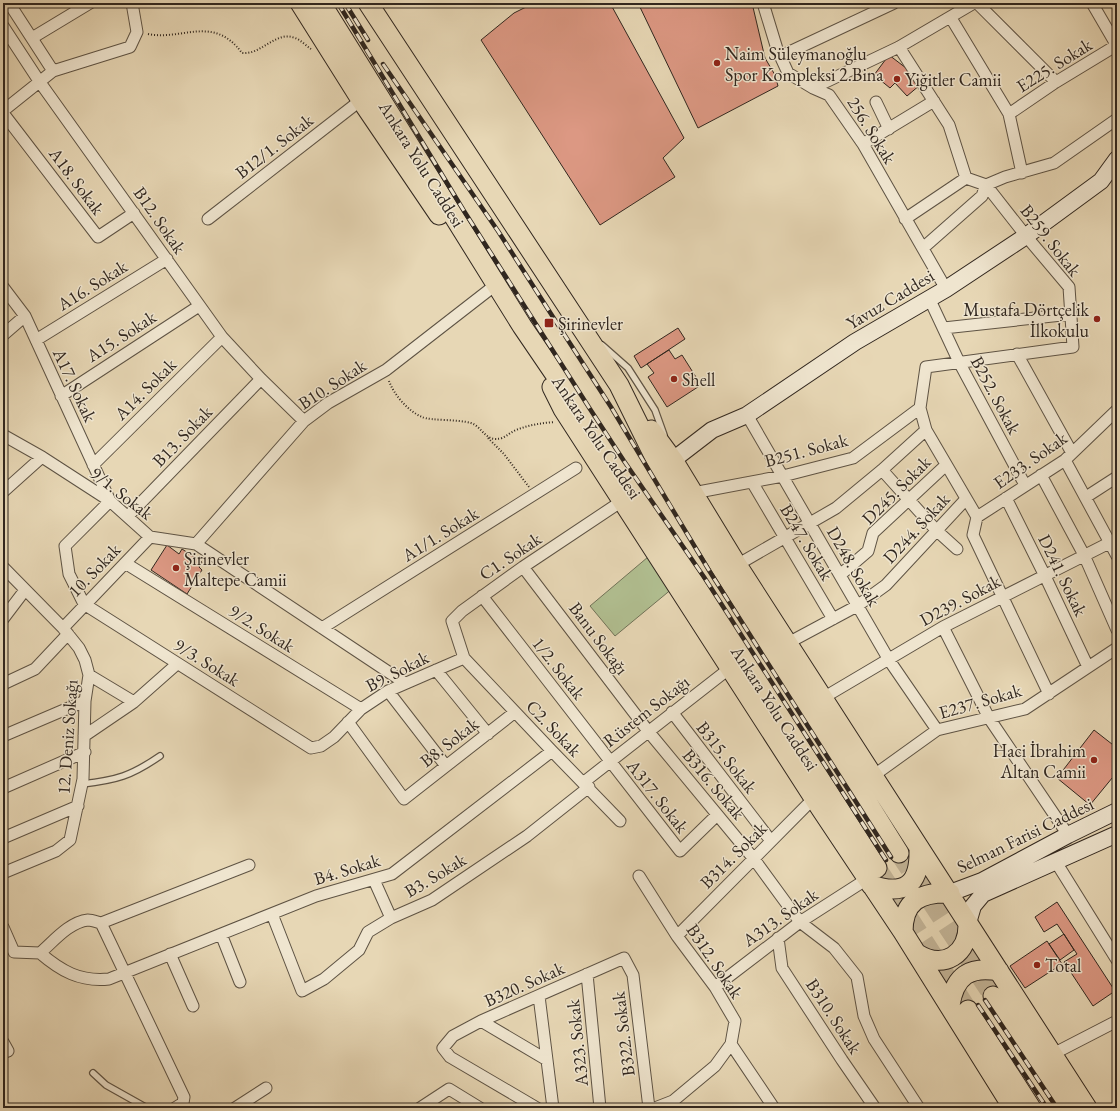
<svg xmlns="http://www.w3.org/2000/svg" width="1120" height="1111" font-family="'EB Garamond',serif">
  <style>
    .green { fill: #b1bf91; stroke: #717358 }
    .building { fill: #dc9883; stroke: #31271f }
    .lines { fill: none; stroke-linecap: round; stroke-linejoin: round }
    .trunk-tunnel { stroke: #c3b497; stroke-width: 19; stroke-dasharray: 19 10; stroke-linecap: butt }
    .service-casing { stroke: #5e5344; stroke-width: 8 }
    .minor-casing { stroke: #5e5344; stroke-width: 13 }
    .secondary-casing { stroke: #31271f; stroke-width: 18 }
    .trunk-casing { stroke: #31271f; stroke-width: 21 }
    .path { stroke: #31271f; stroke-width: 2; stroke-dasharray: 1 2; stroke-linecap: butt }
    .service { stroke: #efe5cf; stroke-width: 5.5 }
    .minor { stroke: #efe5cf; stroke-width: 11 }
    .secondary { stroke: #efe5cf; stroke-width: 16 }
    .trunk { stroke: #e7d7b5; stroke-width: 19 }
    .rail-casing { stroke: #31271f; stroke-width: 4.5 }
    .rail { stroke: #efe5cf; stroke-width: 3; stroke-dasharray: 9; stroke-linecap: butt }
    .poi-dot { fill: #8f2418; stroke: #efe5cf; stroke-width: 1.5 }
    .labels { text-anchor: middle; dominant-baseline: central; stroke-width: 3; stroke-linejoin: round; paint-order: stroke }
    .poi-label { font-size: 18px; fill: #31271f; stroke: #efe5cf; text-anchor: start }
    .street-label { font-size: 18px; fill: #31271f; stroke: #efe5cf }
  </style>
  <rect width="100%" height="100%" fill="#e7d7b5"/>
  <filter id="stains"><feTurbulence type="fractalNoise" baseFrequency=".005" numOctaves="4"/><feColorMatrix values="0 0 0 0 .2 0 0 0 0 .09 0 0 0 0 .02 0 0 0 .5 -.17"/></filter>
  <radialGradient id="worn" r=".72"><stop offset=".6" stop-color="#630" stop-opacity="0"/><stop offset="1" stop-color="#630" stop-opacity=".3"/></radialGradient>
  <path class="green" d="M648,557L673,588L615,636L590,606Z"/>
  <path class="building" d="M534,3H610L684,138L663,158L675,177L600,225L481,40L514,13Z
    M638,3H752L765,58L775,75L778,86L698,128Z
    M889,55L906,68L920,85L907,96L895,83L890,88L874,75Z
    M678,328L685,339L641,368L634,356Z
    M669,350L675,359L682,355L701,385L667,407L648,377L654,373L647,364Z
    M167,545L179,554L182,549L202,562L199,567L202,570L187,594L151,570Z
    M1094,730L1117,748V772L1090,805L1057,778Z
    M1057,902L1115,991L1093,1006L1064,962L1077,954L1057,924L1044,932L1035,917Z
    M1064,934L1074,950L1060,960L1049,944Z
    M1047,941L1062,964L1025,988L1010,966Z"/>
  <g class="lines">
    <path class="trunk-tunnel" d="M899,853L993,996
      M877,868L968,1010"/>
    <g class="service-casing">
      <path id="service" d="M602,345L628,368L655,410L664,435
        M82,784C117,780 131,776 160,756
        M93,1073L106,1085L147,1108"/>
    </g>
    <g class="minor-casing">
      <path id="minor" d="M9,3L53,71
        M763,3L777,49L788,73L813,88L829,95L863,144L946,289
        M977,3L1056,82
        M1092,3L1117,46
        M951,18L1009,114L1022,173
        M3,26L39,81L222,337L261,379L304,421
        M32,38L90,3
        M899,47L949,125L966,178
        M781,56L894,3
        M813,88L899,47L974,3
        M876,102L889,129
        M3,111L53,71L130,47L137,32L132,3
        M3,113L98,237L134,213
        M1009,114L1056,82L1117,45
        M863,144L934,101
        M208,219L361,100
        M905,219L966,178L986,185L1005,177L1054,163L1117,119
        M923,248L982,196L986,185
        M3,287L25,316L110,501L65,546L69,574L84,604L311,748L321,746L334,737L361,709L388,691L464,658
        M929,298L959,362L1025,485
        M944,328L1071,314
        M3,335L25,316
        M36,340L167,259
        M1017,354L1072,453
        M61,396L199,306
        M920,408L926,430L977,517
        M747,415L889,660L937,730
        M3,435L42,457L110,501L150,537L196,544L405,683
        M1065,460L1117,556
        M93,465L222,337
        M882,470L936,530L957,549
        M1041,475L1084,555L1117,630
        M752,482L833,619
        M3,492L42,457
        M693,493L783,476L853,458L920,408L926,367L1073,347L1069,287L1026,236L986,185
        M1086,497L1117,477
        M1006,498L1045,576L1088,667
        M128,516L261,379
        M977,517L973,535L1049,694
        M977,517L1065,460L1117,410
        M196,544L304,421L328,403L386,370L489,290
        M125,563L361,709
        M737,565L836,508L882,470L926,430
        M3,567L63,628L79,648L85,660L89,675L85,701L83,779L70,840L56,851L3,873
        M523,567L648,731L754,859L800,922L834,948L857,977L864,1016L874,1039L919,1108
        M840,575L868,551L873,533L946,465
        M482,596L680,851L717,815
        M3,619L25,590
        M943,627L989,718L1068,835
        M63,628L150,537
        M322,628L576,468
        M788,643L857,606L886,585L966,499
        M436,670L488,734
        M89,675L134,702
        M3,684L35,669L68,634
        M388,691L446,766
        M823,698L943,627L1117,539
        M672,712L771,841
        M348,722L404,799L515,712
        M3,736L85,701
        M84,736L134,702L177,664
        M873,776L937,730L1025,709L1117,648
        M584,782L730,668
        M3,788L85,752
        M620,821L552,751L464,658L452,621L462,611L523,567L622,501
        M3,838L78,806
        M1056,862L1117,960
        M639,876L677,936L715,987L735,1021L731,1044L774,1108
        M374,880L391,918
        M272,914L302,991L324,979L359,950L368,932L391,918L432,900L527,836L589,787
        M101,923L184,1097L183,1103L175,1108
        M101,923L249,865
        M3,927L14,952L40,953C53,942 69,922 88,920C92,920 97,922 101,923
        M221,934L240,982
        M677,936L814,798
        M778,938L782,968L842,1060L875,1108
        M40,953C61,971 80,982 109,979L316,896L392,874L552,751
        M170,954L193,1006
        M587,974L600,1108
        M715,987L800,922L867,879
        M539,996L553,1108
        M481,1021L547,1060
        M3,1042L8,1051L3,1053
        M1053,1054L1117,1021
        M235,1108L266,1088
        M420,1108L449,1089L480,1108
        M537,1108L450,1057L443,1048L453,1036L481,1021L624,958L633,975L649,1108
        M655,1108L673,1101L715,1066L731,1044"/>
    </g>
    <g class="secondary-casing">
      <path id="secondary" d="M673,460L712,430L747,415L855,342L946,289L1026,236L1101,181L1117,159
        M950,893L982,881L1068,835L1117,811
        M968,923L973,906L983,894L1117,834"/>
    </g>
    <g class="trunk-casing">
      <path id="trunk" d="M300,3L361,100L439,215
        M321,3L522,326L586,420L722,625L877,868
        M368,3L619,385L664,476L899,853
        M552,387L563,409L821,809L903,932L1013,1108
        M651,430L673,460L737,565L1087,1108
        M871,885C905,896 920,885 919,849
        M903,932C903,901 920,892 950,893
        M916,953C944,971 969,954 968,923
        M993,996L1067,1108
        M950,1005C955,975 970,966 999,971
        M968,1010L1031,1108"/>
    </g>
    <path class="path" d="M148,34C183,41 213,14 242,53C262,55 276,30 295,38C301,40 306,46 311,49
      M389,381C394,395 408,411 422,417C431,421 457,419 471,423C483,427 485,443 502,438C507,436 511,432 516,430C529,425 541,423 555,422
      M488,438L504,454L529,487"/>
    <use href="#service" class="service"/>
    <use href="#minor" class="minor"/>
    <use href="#secondary" class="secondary"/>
    <use href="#trunk" class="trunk"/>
    <g class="rail-casing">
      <path id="rail" d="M338,3L464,211L590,409L624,461L704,577L886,860
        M345,3L368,40
        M383,64L498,231L553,317L611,407L710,572L891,857
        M985,1000L1057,1108
        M978,1005L1047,1108"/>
    </g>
    <use href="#rail" class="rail"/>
  </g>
  <g class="poi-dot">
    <circle cx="717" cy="63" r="4"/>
    <circle cx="897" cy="79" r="4"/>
    <circle cx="1097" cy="319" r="4"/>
    <rect x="544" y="318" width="10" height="10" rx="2"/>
    <circle cx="674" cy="379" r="4"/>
    <circle cx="176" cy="568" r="4"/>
    <circle cx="1094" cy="760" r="4"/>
    <circle cx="1037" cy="965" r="4"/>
  </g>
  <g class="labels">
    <g class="poi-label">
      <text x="725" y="53">Naim Süleymanoğlu<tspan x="725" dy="21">Spor Kompleksi 2.Bina</tspan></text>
      <text x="905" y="79">Yiğitler Camii</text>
      <text x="1089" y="309" text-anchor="end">Mustafa Dörtçelik<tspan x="1089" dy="21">İlkokulu</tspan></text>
      <text x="558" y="323">Şirinevler</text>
      <text x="682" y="379">Shell</text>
      <text x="184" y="558">Şirinevler<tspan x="184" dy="21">Maltepe Camii</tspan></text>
      <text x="1086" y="750" text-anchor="end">Haci İbrahim<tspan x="1086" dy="21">Altan Camii</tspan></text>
      <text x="1045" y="965">Total</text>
    </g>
    <g class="street-label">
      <text transform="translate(1054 65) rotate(-32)">E225. Sokak</text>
      <text transform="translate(872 130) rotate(58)">256. Sokak</text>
      <text transform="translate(274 146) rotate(-38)">B12/1. Sokak</text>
      <text transform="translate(422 164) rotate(58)">Ankara Yolu Caddesi</text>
      <text transform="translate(77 181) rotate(53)">A18. Sokak</text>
      <text transform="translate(160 220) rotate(55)">B12. Sokak</text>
      <text transform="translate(1051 240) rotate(52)">B259. Sokak</text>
      <text transform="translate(92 285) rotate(-32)">A16. Sokak</text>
      <text transform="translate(890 299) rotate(-31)">Yavuz Caddesi</text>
      <text transform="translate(121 336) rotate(-33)">A15. Sokak</text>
      <text transform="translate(332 384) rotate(-33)">B10. Sokak</text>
      <text transform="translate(75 385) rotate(65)">A17. Sokak</text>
      <text transform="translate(145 389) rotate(-45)">A14. Sokak</text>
      <text transform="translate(996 395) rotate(62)">B252. Sokak</text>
      <text transform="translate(182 436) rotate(-46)">B13. Sokak</text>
      <text transform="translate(597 437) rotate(56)">Ankara Yolu Caddesi</text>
      <text transform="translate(806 450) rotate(-15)">B251. Sokak</text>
      <text transform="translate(1030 460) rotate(-35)">E233. Sokak</text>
      <text transform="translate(896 490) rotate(-45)">D245. Sokak</text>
      <text transform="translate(122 493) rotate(38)">9/1. Sokak</text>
      <text transform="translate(916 528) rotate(-47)">D244. Sokak</text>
      <text transform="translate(440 534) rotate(-32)">A1/1. Sokak</text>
      <text transform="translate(807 542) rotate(59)">B247. Sokak</text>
      <text transform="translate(510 556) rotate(-34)">C1. Sokak</text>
      <text transform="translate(854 566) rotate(60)">D248. Sokak</text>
      <text transform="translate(94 570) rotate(-46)">10. Sokak</text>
      <text transform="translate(1063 575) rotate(64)">D241. Sokak</text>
      <text transform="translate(960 600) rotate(-28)">D239. Sokak</text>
      <text transform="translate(262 628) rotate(32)">9/2. Sokak</text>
      <text transform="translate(599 638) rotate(53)">Banu Sokağı</text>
      <text transform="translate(207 662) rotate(32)">9/3. Sokak</text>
      <text transform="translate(559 668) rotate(52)">1/2. Sokak</text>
      <text transform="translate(397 671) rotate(-27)">B9. Sokak</text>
      <text transform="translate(980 701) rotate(-16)">E237. Sokak</text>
      <text transform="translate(775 708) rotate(57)">Ankara Yolu Caddesi</text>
      <text transform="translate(646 711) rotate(-38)">Rüstem Sokağı</text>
      <text transform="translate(554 728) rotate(46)">C2. Sokak</text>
      <text transform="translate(67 737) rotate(-86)">12. Deniz Sokağı</text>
      <text transform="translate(449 742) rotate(-38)">B8. Sokak</text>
      <text transform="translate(727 757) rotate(52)">B315. Sokak</text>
      <text transform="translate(714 784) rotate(50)">B316. Sokak</text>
      <text transform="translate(658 796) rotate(52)">A317. Sokak</text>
      <text transform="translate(1025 835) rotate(-26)">Selman Farisi Caddesi</text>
      <text transform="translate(733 855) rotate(-45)">B314. Sokak</text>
      <text transform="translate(347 869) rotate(-17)">B4. Sokak</text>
      <text transform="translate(435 875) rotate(-31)">B3. Sokak</text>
      <text transform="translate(780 917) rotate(-35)">A313. Sokak</text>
      <text transform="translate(715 961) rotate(56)">B312. Sokak</text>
      <text transform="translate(524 984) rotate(-24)">B320. Sokak</text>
      <text transform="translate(834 1016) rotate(57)">B310. Sokak</text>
      <text transform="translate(623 1034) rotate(-97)">B322. Sokak</text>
      <text transform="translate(577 1043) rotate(-96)">A323. Sokak</text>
    </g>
  </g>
  <rect width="1120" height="1111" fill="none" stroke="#e7d7b5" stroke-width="16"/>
  <rect x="4" y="4" width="1112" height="1103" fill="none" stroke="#31271f" stroke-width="2"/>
  <rect x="8" y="8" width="1104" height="1095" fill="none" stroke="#31271f"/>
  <rect width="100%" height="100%" filter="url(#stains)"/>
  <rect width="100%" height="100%" fill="url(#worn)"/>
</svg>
